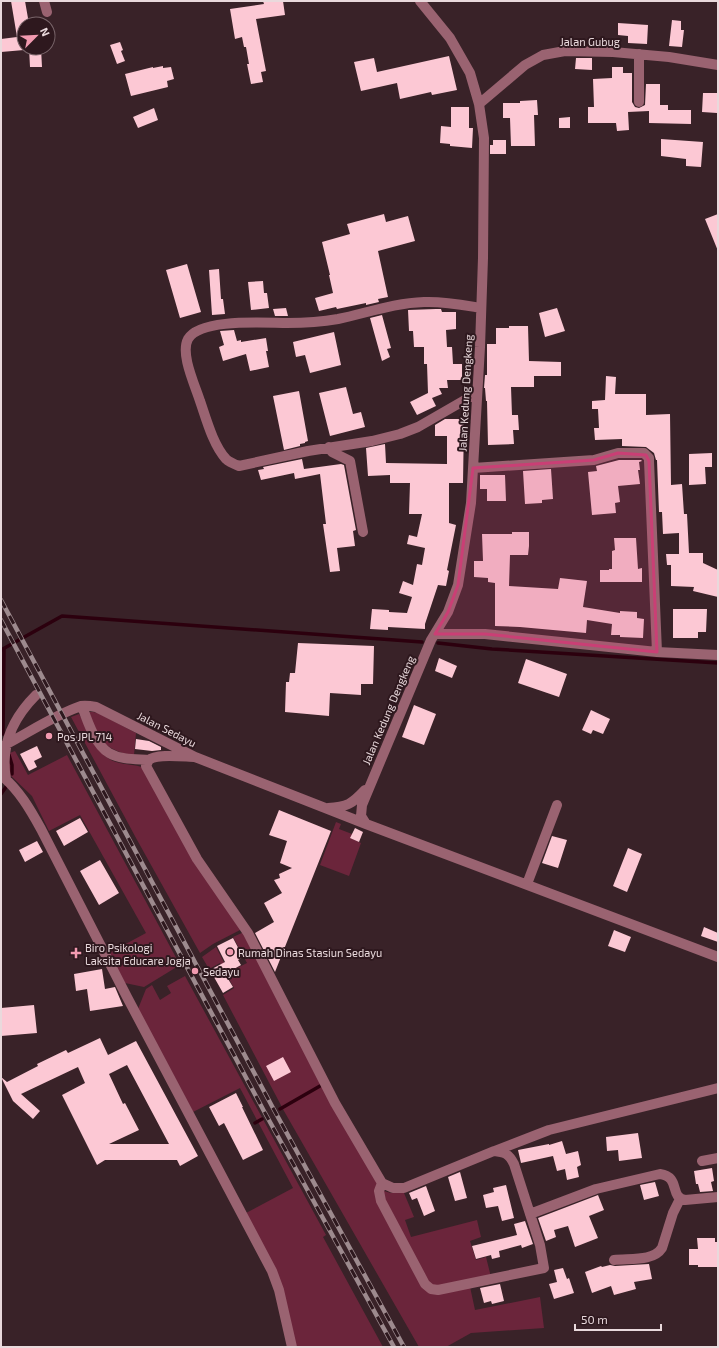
<svg xmlns="http://www.w3.org/2000/svg" width="719" height="1348" font-family="'Exo 2',sans-serif">
  <style>
    .green { fill: #6b253b }
    .lines { fill: none; stroke-linecap: round; stroke-linejoin: round }
    .stream { stroke: #2c000e; stroke-width: 3.5 }
    .building { fill: #fcc8d4; fill-rule: evenodd }
    .minor { stroke: #9a6371; stroke-width: 10 }
    .rail-casing { stroke: #9d8a8e; stroke-width: 4.5 }
    .rail { stroke: #2e181e; stroke-width: 3; stroke-dasharray: 9; stroke-linecap: butt }
    .marked { fill: #ca3f75; fill-opacity: 0.2; stroke: #ca3f75; stroke-width: 3; stroke-linejoin: round }
    .poi-dot { fill: #f29ab0; stroke: #2e181e; stroke-width: 1.5 }
    .labels { text-anchor: middle; dominant-baseline: central; stroke-width: 4; stroke-linejoin: round; paint-order: stroke }
    .street-label { font-size: 11px; fill: #e9d9dc; stroke: #2e181e }
    .poi-label { font-size: 11px; fill: #e9d9dc; stroke: #2e181e; text-anchor: start }
  </style>
  <rect width="100%" height="100%" fill="#392228"/>
  <path class="green" d="M88,712H93L98,713L136,733L134,755C127,754 120,753 113,749C100,743 94,725 88,712Z
    M79,714C88,730 96,756 116,762C126,765 135,764 144,768L242,929L213,944L200,953L136,838L71,717Z
    M15,751L28,775L67,755L180,965L144,987L125,983L109,953L146,933L80,815L49,831L32,796L9,774L7,754Z
    M336,822L341,824L339,829L352,834L351,838L361,843L349,876L320,865Z
    M244,932L384,1191L391,1193H404L414,1217L405,1220L411,1237L477,1220L481,1237L470,1241L476,1260L486,1257L491,1277L469,1282L475,1310L540,1297L544,1328L471,1333L446,1347H419L284,1111L223,995L234,988L220,963L209,969L202,957L216,947L229,972L247,963L233,937Z
    M185,976L326,1235L323,1237L383,1347H297L246,1213L293,1188L240,1088L193,1112L138,1009L146,989L152,985L160,1000L171,993L167,986Z"/>
  <g class="lines">
    <path class="stream" d="M438,643L492,649L718,663
      M1,650L62,616L422,642
      M3,734L4,649
      M9,755L12,765V774
      M1,794L6,787
      M280,1109L320,1086
      M255,1123L262,1119"/>
  </g>
  <path class="building" d="M11,1H25L29,24H24V50L1,52V39L17,37Z
    M263,1H283L285,15L256,19L266,71L261,72L263,82L251,84L247,64H249L246,47H244L242,37L235,39L230,9L264,4Z
    M672,20L681,21V30H684L682,47L669,46Z
    M618,23L648,25L647,44L628,43V36L618,35Z
    M120,42L123,50L121,51L125,61L117,64L110,45Z
    M29,48H41L42,67H30Z
    M449,56L457,90L432,95L431,92L400,99L397,83L361,91L354,62L374,58L377,72Z
    M576,58H592V70L575,69Z
    M163,66V68L171,67L174,79L167,81L168,87L131,96L125,74L153,67V68Z
    M612,67H623V73H632V102L635,107L639,108L645,105L646,84H660V105H668V110H691V124L649,123V111L628,112L629,130L617,131L616,123H588V107H594L593,79L612,78Z
    M703,93H717V113L702,112Z
    M537,100L538,115H534L535,146H511L510,118H503V103H520V101Z
    M451,107H469V128H473L472,148L450,146V144L440,143L441,126L451,127Z
    M154,108L158,120L138,128L133,117Z
    M570,117V128H559V118Z
    M661,139L703,142L701,167L686,166V159L661,156Z
    M493,140H506V154H490V145H493Z
    M384,214L386,222L408,216L415,241L378,251L388,297L378,299L379,302L366,305V303L337,309L336,307L319,311L315,298L333,293L329,275H330L322,242L350,234L347,224Z
    M718,214V251L705,219Z
    M187,264L201,312L180,318L166,270Z
    M219,269L221,299H223L225,314L212,315L209,270Z
    M263,281L264,293H267L269,308L251,310L248,282Z
    M286,308L288,316H275L273,309Z
    M557,308L565,331L545,337L539,313Z
    M436,309H441L442,312H456V329L446,330L447,347H452L453,364H462V380H447L448,388H439L442,394L432,398L436,406L417,415L410,402L428,393L427,364H424V347H414L413,331H409L408,310Z
    M382,315L391,348L387,349L390,357L382,361L370,318Z
    M509,326H528L529,361L561,362V376H534V387H511L512,415H518L519,430H513L514,444L488,445L487,401H486L485,388H484L485,375H487V344H496V328H509Z
    M234,330L237,341L241,340V342L266,338L268,351H266L269,367L250,371L246,354L223,361L219,347L224,345L220,331Z
    M334,332L341,365L310,373L305,355L296,357L293,342Z
    M606,376L616,377L615,394H646V415L670,414L671,485L682,484L684,514H687L689,553H703V563L718,570V597L693,591L694,587L671,586V565H667L666,554H679V533L663,534L662,512H659L657,460H656L654,453L646,447L622,446V439L595,440L594,428H599L598,409H592V401L605,400Z
    M346,387L353,414L361,412L365,427L330,436L319,393Z
    M299,391L308,441L305,442V443L300,444V446L284,450L273,396Z
    M445,419H464L463,483H449V523L456,525L447,570L449,571L446,586L438,585L425,624V629L388,627V630L370,629L372,609L389,610V612L407,613L412,597L399,593L403,581L413,585L417,564L422,565L425,548L407,544L409,535L417,537L422,514H409L410,483H390V475L368,476L366,448L385,444L386,463L447,464V436H435V425Z
    M712,453V467H705L706,484L689,485V454Z
    M302,459L304,469L341,464L344,465L356,530L353,531L355,546L337,548L340,571L330,572L323,524H326L320,474L295,479L294,473L261,480L258,470L264,469L263,467Z
    M619,460H641L642,461L639,462L640,470H638L640,484L618,486L620,502L615,503L616,513L592,515L588,472L597,471L596,466Z
    M551,469L553,499L542,500V503L525,504L523,471Z
    M480,475H505L506,501H487V489H480Z
    M512,532H529V546L528,555H510L509,586L558,589L560,578L587,581L583,607L620,613V611L637,612V618L644,619L643,638L620,637V635H611L612,624L587,620L586,633L520,627L495,626V583L488,582V578L474,577V561H483L482,534H512Z
    M614,538H636L638,569L642,568V582H600V570H609V569H612V551L615,550Z
    M673,609H707L706,632H698V638H673Z
    M298,643L374,646L373,684H361V695L330,693L329,716L285,712L286,682H289L290,673H295Z
    M439,658L457,666L452,678L435,671Z
    M526,659L567,674L559,697L518,683Z
    M414,705L436,714L424,745L402,737Z
    M591,710L610,719L603,734L593,730L591,734L582,730Z
    M136,739L149,741L161,747V750L152,751L135,749Z
    M37,746L42,757L34,761L37,767L29,771L20,754Z
    M279,810L331,831L275,972L255,933L274,922L264,903L282,893L274,880L280,878L279,874L292,868L280,863L287,841L269,835Z
    M80,818L88,832L64,846L56,831Z
    M355,828L363,832L359,842L350,838Z
    M552,836L567,840L558,868L542,863Z
    M37,841L43,852L25,862L19,850Z
    M628,848L642,854L627,892L613,886Z
    M100,860L119,893L99,905L80,871Z
    M704,927L718,933V942L701,936Z
    M614,930L631,937L625,952L608,946Z
    M233,938L243,957L238,960L241,965L225,974L233,987L223,993L210,970L225,962L217,946Z
    M102,969L105,989L115,987L123,1006L90,1011L87,989L76,991L74,974Z
    M34,1005L37,1033L1,1036V1008Z
    M100,1038L108,1055L136,1041L198,1156L180,1166L177,1160H105L97,1165L62,1095L85,1083L78,1067L21,1094L40,1111L33,1119L13,1101L1,1077L7,1082L38,1066L37,1064L66,1050L68,1053ZM127,1065L169,1144H109L139,1130L125,1103L123,1104L109,1074Z
    M283,1057L291,1072L274,1081L266,1066Z
    M236,1093L243,1107H242L263,1150L243,1160L224,1123L219,1126L209,1107Z
    M638,1133L642,1158L619,1161L618,1150L607,1151L606,1137Z
    M562,1141L566,1154L578,1151L581,1165L577,1167L579,1177L567,1180L565,1169L557,1171L553,1156L521,1163L518,1150L549,1144V1145Z
    M712,1168L714,1181L711,1182L713,1191L700,1192L698,1184H696L694,1171Z
    M460,1172L467,1198L455,1201L448,1177Z
    M655,1182L659,1196L644,1200L640,1185Z
    M506,1185L514,1218L502,1221L498,1206L486,1208L483,1195L494,1192L493,1188Z
    M426,1186L435,1211L424,1216L417,1198L412,1200L409,1193Z
    M598,1195L604,1210L589,1216L598,1238L575,1247L568,1226L554,1230L556,1237L546,1241L538,1218Z
    M525,1221L533,1244L522,1248L521,1245L499,1251L500,1257L492,1259L491,1255L476,1259L472,1246L517,1235L514,1224Z
    M697,1238H715V1242H718V1267H698V1265H689V1249H698Z
    M649,1264L652,1279L634,1282L636,1289L614,1295L611,1286L592,1293L585,1272L601,1266L602,1267L610,1265L615,1266Z
    M563,1268L567,1279L569,1278L574,1293L554,1299L549,1284L557,1282L554,1270Z
    M500,1284L504,1301L492,1304L491,1301L484,1303L480,1288Z"/>
  <g class="lines">
    <path class="minor" d="M44,1L47,12
      M639,54V102
      M479,104L525,65L543,55L565,51L613,52L669,57L718,65
      M477,393L418,427L400,434L372,441L308,451L239,466C234,464 229,462 226,459C213,445 206,418 200,401C195,385 180,354 188,339C200,318 265,323 287,323C304,323 321,322 338,319C367,313 394,303 424,302C443,301 463,305 481,308
      M329,447L332,452L350,461L363,532
      M473,468L594,460L618,453H644L649,458V461L657,652
      M435,634H485L657,652L718,655
      M82,706C87,720 95,745 109,753C121,760 136,759 149,760
      M1,747C27,734 54,715 81,706C86,705 91,706 96,707L195,757L366,824L718,957
      M195,757C186,757 156,753 149,760C148,761 147,764 146,766L197,859L248,933L335,1103L382,1183L393,1188H404L494,1151C505,1152 509,1154 514,1164L540,1245L544,1268L438,1290L431,1289L425,1284L381,1201L379,1191L382,1183
      M1,775C19,790 30,809 41,829L127,997L272,1271L279,1290L292,1347
      M6,779C0,746 13,718 36,695
      M328,808C347,807 352,804 365,790
      M366,824L361,816L362,805L431,640L448,612L458,585L471,503L480,347L483,258L484,138L479,104L470,73L450,38L420,1
      M527,884L557,805
      M495,1151L549,1130L718,1088
      M702,1161L718,1158
      M530,1214L596,1189L660,1174C681,1177 669,1197 685,1200L718,1197
      M614,1260C629,1258 653,1262 662,1248L673,1213L680,1199"/>
    <g class="rail-casing">
      <path id="rail" d="M1,600L273,1108L404,1347
        M1,620L265,1113L394,1347"/>
    </g>
    <use href="#rail" class="rail"/>
  </g>
  <path class="marked" d="M618,453L646,455L649,461L657,652L485,634H435L448,612L458,585L473,468L594,460Z"/>
  <g class="poi-dot">
    <circle cx="49" cy="736" r="4"/>
    <circle cx="230" cy="952" r="4"/>
    <path d="M74 947h4v4h4v4h-4v4h-4v-4h-4v-4h4z"/>
    <circle cx="195" cy="971" r="4"/>
  </g>
  <g class="labels">
    <g class="street-label">
      <text x="590" y="41">Jalan Gubug</text>
      <text transform="translate(465 393) rotate(-87)">Jalan Kedung Dengkeng</text>
      <text transform="translate(388 710) rotate(-67)">Jalan Kedung Dengkeng</text>
      <text transform="translate(167 729) rotate(27)">Jalan Sedayu</text>
    </g>
    <g class="poi-label">
      <text x="57" y="736">Pos JPL 714</text>
      <text x="85" y="947">Biro Psikologi<tspan x="85" dy="13">Laksita Educare Jogja</tspan></text>
      <text x="238" y="952">Rumah Dinas Stasiun Sedayu</text>
      <text x="203" y="971">Sedayu</text>
    </g>
  </g>
  <rect width="719" height="1348" fill="none" stroke="#e9d9dc" stroke-width="4"/>
  <g transform="translate(36 36) rotate(66)"><circle r="19" fill="#2e181e" stroke="#79656a"/>
  <path d="M0-3L7 15L0 10L-7 15Z" fill="#f29ab0"/>
  <text y="-6" font-size="11" font-weight="bold" text-anchor="middle" fill="#e9d9dc">N</text>
  </g>
  <path d="M575 1324v6h86v-6" fill="none" stroke="#e9d9dc" stroke-width="2"/>
  <text x="581" y="1324" font-size="12" fill="#e9d9dc" stroke="#2e181e" stroke-width="3" paint-order="stroke">50 m</text>
</svg>
